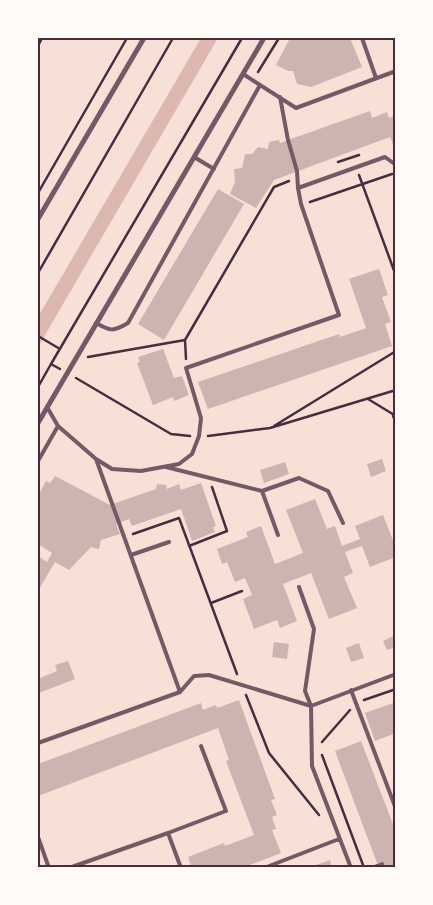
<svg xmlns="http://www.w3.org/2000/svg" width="433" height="905" font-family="Barlow,sans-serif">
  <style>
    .water { fill: #dcb8b0 }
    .building { fill: #ccb4b1 }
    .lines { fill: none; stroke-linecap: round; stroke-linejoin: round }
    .path { stroke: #4a2c40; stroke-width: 2.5 }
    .service { stroke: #755966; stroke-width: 4 }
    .minor { stroke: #755966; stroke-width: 5 }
    .neatline { fill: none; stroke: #4a2c40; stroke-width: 2 }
  </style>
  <rect width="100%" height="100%" fill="#f7e1d7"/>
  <path class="water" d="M201,38H218L38,347V317Z"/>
  <path class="building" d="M290,38H350L362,67L311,87L297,84L293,71H288L276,65Z
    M370,111L372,118L387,112L389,118L396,115V152L390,137L274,180L256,208L230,194L235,182L234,169L242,168L245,154H252L258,147L268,149L269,142L279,140L280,143L288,140Z
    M218,189L244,204L164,340L138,324Z
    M379,269L388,295L382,297L391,322L385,324L392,346L208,409L198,382L339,334L340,337L366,328L349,279Z
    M163,349L174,378L182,376L189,395L174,401L173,397L153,405L137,363L140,362L138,357Z
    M382,459L386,471L371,477L367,464Z
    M285,462L289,474L264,483L260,470Z
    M55,476L110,505L156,489L157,484L166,485L167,489L179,484L181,490L201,483L216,526L213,527L215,532L192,541L181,509L132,526L129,519L116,524L120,534L101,540L99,549L91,547L69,570L55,562L38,591V556L47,562L52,553L38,544V496L46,481L50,483Z
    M315,499L327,529L335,526L342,546L360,539L355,526L383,515L396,548V557L370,567L362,546L345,552L353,573L344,577L357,608L329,619L311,573L283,584L297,621L280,628L277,620L254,629L243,599L252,595L245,578L235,582L227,562L222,564L217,549L248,537L246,532L261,526L275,564L303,553L286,510Z
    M396,635V647L387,650L383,641Z
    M274,642L289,644L287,659L272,657Z
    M359,643L364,658L351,662L346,648Z
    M68,661L75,679L39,693L38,679L57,671L55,665Z
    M239,700L275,799L271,800L277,815L272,817L276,829L272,830L281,853L242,868H192L188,857L224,843L225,846L254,835L226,761L229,760L218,728L38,796V764L201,703L203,710L216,705L217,708Z
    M396,702V733L375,741L365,713Z
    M361,741L396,832V868H383L381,862L377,863L335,751Z
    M330,860L332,868H310V867Z"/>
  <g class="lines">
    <path class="path" d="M38,46L42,38
      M258,72L279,38
      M338,162L359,155
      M359,175L396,276
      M38,193L127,38
      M310,202L392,174
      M38,273L173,38
      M38,336L60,349
      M88,357L185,340
      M186,359L185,340L274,187L289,181
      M60,369L51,364L242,38
      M76,378L171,434L190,436
      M38,387L51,364
      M368,399L396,416
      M393,416L396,423
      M274,426L396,351
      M208,436L270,428L396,390
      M133,534L179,518L237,674
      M189,546L227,531L212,487
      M211,603L242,591
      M246,695L269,753L319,815
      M364,700L396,689
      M322,742L350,710
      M322,755L363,865"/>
    <path class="service" d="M362,38L376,78
      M243,74L296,108L396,71
      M194,157L214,169
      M298,188L385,157L396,165
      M96,323C110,331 113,332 128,323L260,85
      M47,407L58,426L96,459L112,469L141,471L179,464L192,454L199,436L201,418L186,368L339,315L301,204L298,188L297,171L288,140L280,97
      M96,459L180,692
      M38,461L58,426
      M166,467L262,491L299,478L328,491L343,523
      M262,491L278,535
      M131,555L169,542
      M299,587L314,629L305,691L311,706L396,674
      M351,690L396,809
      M38,743L180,692L194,676L209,675L311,706L312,766L351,868
      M38,837L49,868
      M69,868L168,833
      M181,868L168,833L226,811L201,746
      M264,868L339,839
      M372,868L382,864"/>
    <path class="minor" d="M38,219L144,38
      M38,423L264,38"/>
  </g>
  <rect width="433" height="905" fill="none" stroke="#fffaf5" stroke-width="78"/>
  <rect x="39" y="39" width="355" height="827" class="neatline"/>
</svg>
